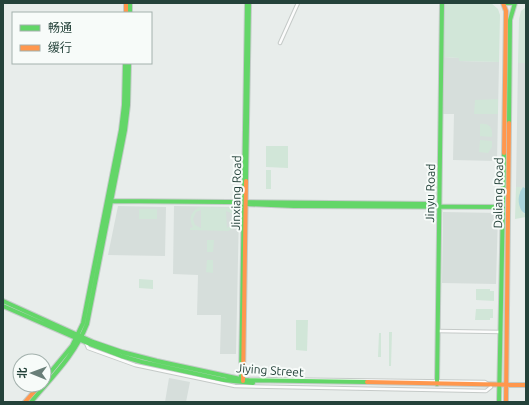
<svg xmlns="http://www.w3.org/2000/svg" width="529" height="405" font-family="Ubuntu,'Noto Sans SC',sans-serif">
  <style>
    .built { fill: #d6dedb }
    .green { fill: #d1e6d8; fill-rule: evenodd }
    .water { fill: #a9d4db }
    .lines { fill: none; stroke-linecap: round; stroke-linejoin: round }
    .street-casing { stroke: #c5cac8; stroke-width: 4.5 }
    .fast-casing { stroke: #c3cbc8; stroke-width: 6 }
    .slow-casing { stroke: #c3cbc8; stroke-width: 6 }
    .street { stroke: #fcfcfc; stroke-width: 2.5 }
    .fast { stroke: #63d668; stroke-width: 4 }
    .slow { stroke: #ff974d; stroke-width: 4 }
    .labels { text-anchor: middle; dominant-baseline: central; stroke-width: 4; stroke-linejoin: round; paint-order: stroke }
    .street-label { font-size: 12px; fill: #24423a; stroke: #f7fbf9 }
  </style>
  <rect width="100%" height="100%" fill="#e8edeb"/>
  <path class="built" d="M444,57L459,58V61L499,62L497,161L453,160L454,114H443Z
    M518,63H526V189L516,187Z
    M118,206L166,207L165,256L108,255Z
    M174,206L235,207L239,211L236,354H220L221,315H197L198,275L173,274Z
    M443,212L498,213L496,284L442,283Z
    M169,378L190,382L186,402H165Z"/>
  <path class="green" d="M445,3H491L498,9L500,15L499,62L459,61V58L444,57Z
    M526,7V63H518L519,19L521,11Z
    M498,99V114H474L475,100Z
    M480,124C489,123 493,127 492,137L480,136Z
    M480,140L492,141V147L488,153L479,152Z
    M266,146H288V168L266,167Z
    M266,170H271V189H266Z
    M516,187H523L521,191L523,213L526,214V217L515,219Z
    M200,207L230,208L236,214C238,222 236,228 228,231L190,230V228L193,227C188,219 191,211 200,207ZM201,210V228L195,225L193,219L196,212ZM226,211L231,213L234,218L232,224L227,228Z
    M139,209H157V219H139Z
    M207,240H214L213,252H207Z
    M207,260H213V273L206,272Z
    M139,279L153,280V289L139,288Z
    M476,289H490V291H494V301L476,300Z
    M476,309H493V318H490V320H475Z
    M296,320H308L307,351L296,350Z
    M389,332H392L391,366H389Z
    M379,333H381V357H378Z"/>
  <path class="water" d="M523,187L526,189V214C519,212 517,199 520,193C520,191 522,189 523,187Z"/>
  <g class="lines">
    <g class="street-casing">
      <path id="street" d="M280,43L298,3
        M438,331L501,332
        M86,343L88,348L135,365L235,386L486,391L491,387
        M250,379L485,382L488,384"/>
    </g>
    <g class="fast-casing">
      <path id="fast" d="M130,3V13
        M505,3H513
        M509,123L510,20L515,3
        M246,181L249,3
        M112,201L432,204L439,206
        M246,204L294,206L503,207
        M3,301L93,342L122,352L157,361L245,380L367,382
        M3,306L92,345L121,356L142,362L224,380L253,383
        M44,380L72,346L83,323L121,130L124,105L125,63
        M241,380L247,3
        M437,384L442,3
        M31,402C52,377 75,355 87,324L125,130L128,105L129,63
        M499,402L504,153"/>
    </g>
    <g class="slow-casing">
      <path id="slow" d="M126,3V13
        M503,3L506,11L504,153
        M243,381L246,181
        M367,382L526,385
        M25,402L40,385
        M506,402L509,123"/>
    </g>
    <use href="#street" class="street"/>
    <use href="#fast" class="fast"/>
    <use href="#slow" class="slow"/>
  </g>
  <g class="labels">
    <g class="street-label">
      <text transform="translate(236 193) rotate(-89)">Jinxiang Road</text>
      <text transform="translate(430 193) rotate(-89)">Jinyu Road</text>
      <text transform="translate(498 193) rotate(-89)">Daliang Road</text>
      <text transform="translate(270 370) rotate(4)">Jiying Street</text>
    </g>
  </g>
  <rect width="529" height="405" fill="none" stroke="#24423a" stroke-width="8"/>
  <rect x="12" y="12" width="140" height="52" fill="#f7fbf9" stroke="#a3b1ad"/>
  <rect x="20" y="25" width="20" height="6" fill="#63d668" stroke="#a3b1ad"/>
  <text x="48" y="32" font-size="12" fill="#24423a">畅通</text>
  <rect x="20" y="45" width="20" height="6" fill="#ff974d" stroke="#a3b1ad"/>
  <text x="48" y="52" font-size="12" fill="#24423a">缓行</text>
  <g transform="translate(32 373) rotate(271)"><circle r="19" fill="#f7fbf9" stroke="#a3b1ad"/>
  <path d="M0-3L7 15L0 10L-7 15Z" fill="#697e78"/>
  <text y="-6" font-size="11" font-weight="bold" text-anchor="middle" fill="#24423a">北</text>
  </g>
</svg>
